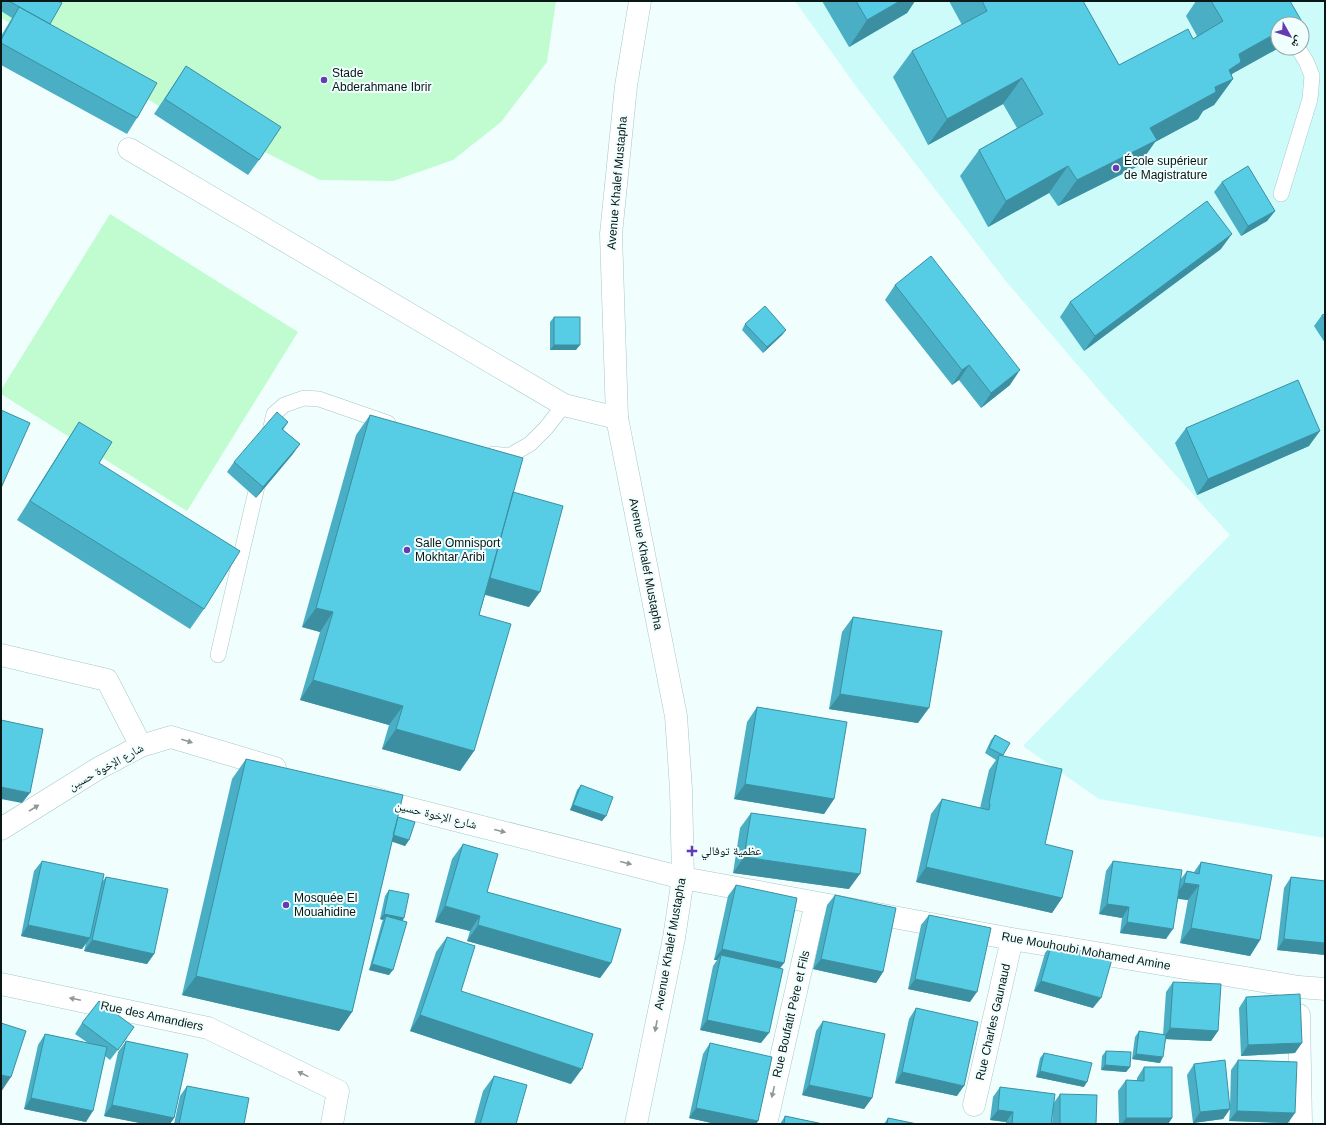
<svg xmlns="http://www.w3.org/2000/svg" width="1326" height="1125" font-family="Helvetica,'Noto Naskh Arabic',sans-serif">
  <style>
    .built { fill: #ccfbfa; fill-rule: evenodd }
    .green { fill: #c0fcd0 }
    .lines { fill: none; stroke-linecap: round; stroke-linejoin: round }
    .lane-casing { stroke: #a4c8c7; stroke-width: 16 }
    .street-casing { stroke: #a4c8c7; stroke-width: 23 }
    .secondary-casing { stroke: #a4c8c7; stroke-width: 23 }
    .lane { stroke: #fff; stroke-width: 15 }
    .street { stroke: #fff; stroke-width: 22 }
    .secondary { stroke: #fff; stroke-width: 22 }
    .wall { fill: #4aafc5 }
    .shaded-wall { fill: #3c8fa0 }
    .building { fill: #56cce5; stroke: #3c8fa0 }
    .oneway { fill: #919797 }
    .poi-dot { fill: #663ab2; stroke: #f0fefe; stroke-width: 1.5 }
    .labels { text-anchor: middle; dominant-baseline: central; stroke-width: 4; stroke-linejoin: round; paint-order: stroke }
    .poi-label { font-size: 12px; fill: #0a1717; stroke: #f0fefe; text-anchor: start }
    .street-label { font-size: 12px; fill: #0a1717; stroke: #f0fefe }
  </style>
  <rect width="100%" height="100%" fill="#f0fefe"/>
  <path class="built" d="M795,1H1325V838L1099,799L1023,746L1230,535L1104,396L1005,280L858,89ZM1278,24H1302V48H1278Z"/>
  <path class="green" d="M1,1H556L547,62L501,122L453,160L393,181L320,180L233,136L220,145L146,98L1,18Z
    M110,214L298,332L187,511L1,394V390Z"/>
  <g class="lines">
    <g class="lane-casing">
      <path id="lane" d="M1281,194L1310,99L1312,76L1307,63L1298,48
        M269,435L274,414L284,405L304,398L319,399L388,423
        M493,454L509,456L530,444L546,428L564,405
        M218,655L259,478"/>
    </g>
    <g class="street-casing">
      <path id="street" d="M129,149L564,405L617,418
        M1,655L107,680L141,746
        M371,797L396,805L683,878L1012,939L1299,987L1325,989
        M1,829L99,768L141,746L171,737L275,768
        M1,984L208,1028L338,1091L332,1124
        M1299,1015L1301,1124
        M974,1105L1012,939
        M766,1124L816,903"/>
    </g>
    <g class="secondary-casing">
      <path id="secondary" d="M636,1124L674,938L683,878L681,789L676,716L617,418L611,234L626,86L640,1"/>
    </g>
    <use href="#lane" class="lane"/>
    <use href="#street" class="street"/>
    <use href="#secondary" class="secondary"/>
  </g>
  <path class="wall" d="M1,1H58L50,24L137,118L127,134L1,65V36L12,18L1,11Z
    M822,1H915L907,13L849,47Z
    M949,1H1083L1119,65L1193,39L1197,36L1186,16L1196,1H1211L1301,20L1298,24H1278L1232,74L1231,75L1233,79L1214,105L1203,111L1198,119L1155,142L1138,166L1058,206L1049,193L988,227L960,176L979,150L1017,128L1003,104L928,145L893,77L912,51L962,25Z
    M186,66L259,160L248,175L154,114Z
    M1222,182L1275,211L1267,221L1241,236L1214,192Z
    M1221,249L1084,351L1060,317L1070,302Z
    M895,285L1010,385L981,408L959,380L952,385L885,300Z
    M1325,314V343L1314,326L1322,315Z
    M554,317L576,350H550V322Z
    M745,324L786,330L782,335L763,353L742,330Z
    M370,415L513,492L529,607L485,595L479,615L474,751L460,771L382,749L389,725L300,700L320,632L302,627L356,435Z
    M79,422L99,463L204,609L190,629L17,520L66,442Z
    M288,422L283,430L300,444L292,455L256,498L227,472L234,462Z
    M1186,428L1309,446L1197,495L1175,443Z
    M853,617L918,723L829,709L842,632Z
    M757,707L834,799L824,814L734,799L747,722Z
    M995,735L1003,755L1045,844L1062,898L1052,913L916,882L931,814L942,799L980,808L989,770L996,760L985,753L991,740Z
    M246,759L398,817L409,840L405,846L392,841L352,1012L339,1031L182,995L232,779Z
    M581,785L606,816L602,821L570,810L577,790Z
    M751,813L849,889L733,873L740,828Z
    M463,844L487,892L611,963L600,978L467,941L470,931L435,922L452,859Z
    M42,861L102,882L106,877L154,954L147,964L84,951L86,943L82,949L21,936L34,871Z
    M1113,861L1180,880L1187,871L1194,872L1201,862L1260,940L1250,956L1180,943L1188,900L1178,899L1166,939L1120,933L1122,918L1099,914L1106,871Z
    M1291,877L1325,955L1277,950L1284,888Z
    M736,885L784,963L780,968L761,1043L700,1030L713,966L717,960H714L728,896Z
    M389,890L403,921L389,975L369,970L382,922L383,920L380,919L385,896Z
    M835,895L883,972L876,983L813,969L827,905Z
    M929,915L970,1002L908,989L921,925Z
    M447,937L461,991L571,1084L410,1031L436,952Z
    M1052,943L1093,1008L1034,991L1045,953Z
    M1173,982L1218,1031L1211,1041L1166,1039L1160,1063L1132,1059L1135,1037L1139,1031L1163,1035L1166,992Z
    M1246,997L1295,1053L1241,1056L1239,1008Z
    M916,1008L957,1096L895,1083L909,1019Z
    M823,1021L872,1098L864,1109L802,1095L816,1031Z
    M82,1023L127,1038L110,1060L105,1056L86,1122L24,1109L38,1045L45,1034L88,1043L75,1034Z
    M126,1041L174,1118L170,1124H145L104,1116L118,1052Z
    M710,1043L758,1121L756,1124H716L689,1118L703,1054Z
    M1106,1051L1130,1067L1126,1072L1101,1070L1102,1056Z
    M1044,1053L1084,1087L1036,1077L1040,1058Z
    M1238,1060L1288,1123L1229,1121L1230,1109L1223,1119L1193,1123L1187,1075L1194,1064L1230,1106L1231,1070Z
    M1144,1067L1172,1118L1168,1124H1119L1118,1091L1126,1080L1137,1081V1078Z
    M494,1076L516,1124H474L483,1091Z
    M187,1086L244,1124H174L180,1096Z
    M1000,1087L1053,1104L1060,1094L1096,1124H1052L1053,1106L1051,1124H1006V1122L990,1120L993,1097Z
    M785,1116L823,1124H780Z
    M888,1118L917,1124H884Z"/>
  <path class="shaded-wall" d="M900,1H915L907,13L849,47L867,20Z
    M1301,20L1298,24H1293Z
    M1278,32V48H1279L1232,74L1227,82L1233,79L1214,105L1203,111L1198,119L1155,142L1138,166L1058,206L1077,180L1150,128L1239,54Z
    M1022,78L1003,104L928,145L947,119Z
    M1068,166L1049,193L988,227L1006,201Z
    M1275,211L1267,221L1241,236L1248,226Z
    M1232,234L1221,249L1084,351L1095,336Z
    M786,330L782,335L763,353L767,347Z
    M554,345H580L576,350H550Z
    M969,365L959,380L952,385L962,370Z
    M1020,370L1010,385L981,408L991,393Z
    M1320,431L1309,446L1197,495L1208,479Z
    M300,444L292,455L256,498L263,487Z
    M488,577L540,592L529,607L477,592Z
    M316,608L333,612L320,632L302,627Z
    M313,680L403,706L389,725L300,700Z
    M840,694L929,708L918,723L829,709Z
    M396,729L474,751L460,771L382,749Z
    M745,784L834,799L824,814L734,799Z
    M1,787L30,793L22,803L1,799Z
    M573,805L606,816L602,821L570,810Z
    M391,834L409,840L405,846L387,840Z
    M744,857L860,874L849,889L733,873Z
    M926,867L1062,898L1052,913L916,882Z
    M1184,883L1199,885L1188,900L1174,898Z
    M1107,904L1129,907L1122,918L1099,914Z
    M445,906L480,916L470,931L435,922Z
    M384,914L404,918L401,924L386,916L383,920L380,919Z
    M1127,922L1173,929L1166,939L1120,933Z
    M28,925L90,938L82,949L21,936Z
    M478,925L611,963L600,978L467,941Z
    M1191,928L1260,940L1250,956L1180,943Z
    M1284,939L1325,943V955L1277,950Z
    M92,940L154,954L147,964L84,951Z
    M722,949L784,963L776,973L721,955L717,960H714Z
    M821,959L883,972L876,983L813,969Z
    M372,964L393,970L389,975L369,970Z
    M196,976L352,1012L339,1031L182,995Z
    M915,979L977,992L970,1002L908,989Z
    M1041,981L1101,998L1093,1008L1034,991Z
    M420,1015L582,1069L571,1084L410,1031Z
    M707,1020L769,1033L761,1043L700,1030Z
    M1170,1028L1218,1031L1211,1041L1163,1039Z
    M1302,1043L1295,1053L1241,1056L1248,1045Z
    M1136,1054L1163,1057L1160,1063L1132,1059Z
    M1105,1065L1130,1067L1126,1072L1101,1070Z
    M1040,1071L1087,1082L1084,1087L1036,1077Z
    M902,1072L964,1086L957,1096L895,1083Z
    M1,1075L11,1077L1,1092Z
    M809,1085L872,1098L864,1109L802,1095Z
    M31,1098L93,1111L86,1122L24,1109Z
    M112,1105L174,1118L170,1124H145L104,1116Z
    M696,1108L758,1121L756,1124H716L689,1118Z
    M1230,1109L1223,1119L1193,1123L1200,1112Z
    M998,1110L1013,1112L1006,1122L990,1120Z
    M1237,1111L1295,1113L1288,1123L1229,1121Z
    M1126,1118H1172L1168,1124H1122Z"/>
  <path class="building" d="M9,1H58L62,3L50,24Z
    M856,1H900L867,20Z
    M982,1H1083L1119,65L1188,29L1193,39L1223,21L1211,1H1290L1301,20L1293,24H1278V32L1239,54L1241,62L1229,70L1233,79L1215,87L1216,92L1150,128L1157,140L1077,180L1068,166L1006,201L979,150L1043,114L1022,78L947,119L912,51L987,11Z
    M19,7L157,83L137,118L1,43V40Z
    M186,66L281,127L259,160L165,99Z
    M1248,166L1275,211L1248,226L1222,182Z
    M1207,201L1232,234L1095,336L1070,302Z
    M931,256L1020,370L991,393L969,365L962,370L895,285Z
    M765,306L786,330L767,347L745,324Z
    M1325,314V321L1322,315Z
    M554,317H580V345H554Z
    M1298,380L1320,431L1208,479L1186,428Z
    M1,410L30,423L1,488Z
    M277,412L288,422L282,429L300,444L263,487L234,462Z
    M370,415L523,458L479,615L511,624L474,751L396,729L403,706L313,680L333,612L316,608Z
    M79,422L112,442L99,463L240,551L204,609L30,501Z
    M513,492L563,506L540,592L490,578Z
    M853,617L942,631L929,708L840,694Z
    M757,707L847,722L834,799L745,784Z
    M1,720L43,729L30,793L1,787Z
    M995,735L1010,743L1003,755L989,748Z
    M999,755L1062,769L1045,844L1073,851L1062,898L926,867L942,799L989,810L990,804L989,803Z
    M246,759L403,795L352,1012L196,976Z
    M581,785L613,797L606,816L573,805Z
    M751,813L866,829L860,874L744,857Z
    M398,817L415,822L409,840L393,835Z
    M463,844L498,854L487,892L621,929L611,963L478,925L480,916L445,906Z
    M42,861L104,874L90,938L28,925Z
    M1113,861L1182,870L1173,929L1127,922L1129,907L1107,904Z
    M1201,862L1272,875L1260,940L1191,928L1199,885L1184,883L1187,871L1199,874Z
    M106,877L168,889L154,954L92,940Z
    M1291,877L1325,881V943L1284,939Z
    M736,885L797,898L784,963L722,949Z
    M389,890L409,894L404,918L384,914Z
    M835,895L896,908L883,972L821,959Z
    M929,915L991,928L977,992L915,979Z
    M386,916L407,922L393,970L372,964Z
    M447,937L475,946L461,991L593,1034L582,1069L420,1015Z
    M1052,943L1112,959L1101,998L1041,981Z
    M721,955L783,969L769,1033L707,1020Z
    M1173,982L1221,984L1218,1031L1170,1028Z
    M1300,994L1302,1043L1248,1045L1246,997Z
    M99,1001L134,1027L118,1050L82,1023Z
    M916,1008L978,1022L964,1086L902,1072Z
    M823,1021L885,1034L872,1098L809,1085Z
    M1,1023L26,1031L11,1077L1,1075Z
    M1139,1031L1166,1035L1163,1057L1136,1054Z
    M45,1034L107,1047L93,1111L31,1098Z
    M126,1041L188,1054L174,1118L112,1105Z
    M710,1043L772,1057L758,1121L696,1108Z
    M1106,1051L1131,1052L1130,1067L1105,1065Z
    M1044,1053L1092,1063L1087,1082L1040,1071Z
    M1225,1060L1230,1109L1200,1112L1194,1064Z
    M1238,1060L1297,1062L1295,1113L1237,1111Z
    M1144,1067H1172V1118H1126V1080L1144,1081Z
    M494,1076L527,1085L516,1124H480Z
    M187,1086L249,1098L244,1124H179Z
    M1000,1087L1055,1094L1051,1124H1012L1013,1112L998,1110Z
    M1060,1094L1097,1095L1096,1124H1060Z
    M785,1116L823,1124H784Z
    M888,1118L917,1124H887Z"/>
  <defs><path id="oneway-solid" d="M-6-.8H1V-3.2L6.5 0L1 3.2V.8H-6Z"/></defs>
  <g class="oneway">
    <use href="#oneway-solid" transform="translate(187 741) rotate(17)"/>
    <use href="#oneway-solid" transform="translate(34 808) rotate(-32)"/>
    <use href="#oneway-solid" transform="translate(500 831) rotate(14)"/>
    <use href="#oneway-solid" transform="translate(626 863) rotate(14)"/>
    <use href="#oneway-solid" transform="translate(75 999) rotate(-168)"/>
    <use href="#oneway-solid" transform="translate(656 1026) rotate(101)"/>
    <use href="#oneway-solid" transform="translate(303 1074) rotate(-154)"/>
    <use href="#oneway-solid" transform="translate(773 1092) rotate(103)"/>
  </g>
  <g class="poi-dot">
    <circle cx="324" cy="80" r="4"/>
    <circle cx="1116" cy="168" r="4"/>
    <circle cx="407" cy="550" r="4"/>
    <path d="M690 845h4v4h4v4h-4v4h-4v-4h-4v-4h4z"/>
    <circle cx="286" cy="905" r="4"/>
  </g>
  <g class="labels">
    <g class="poi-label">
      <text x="332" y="73">Stade<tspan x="332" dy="14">Abderahmane Ibrir</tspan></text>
      <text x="1124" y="161">École supérieur<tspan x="1124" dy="14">de Magistrature</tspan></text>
      <text x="415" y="543">Salle Omnisport<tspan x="415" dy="14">Mokhtar Aribi</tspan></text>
      <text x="701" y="851">عظمية توفالي</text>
      <text x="294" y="898">Mosquée El<tspan x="294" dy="14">Mouahidine</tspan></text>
    </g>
    <g class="street-label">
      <text transform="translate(617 183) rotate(-85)">Avenue Khalef Mustapha</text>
      <text transform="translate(646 564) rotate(79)">Avenue Khalef Mustapha</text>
      <text transform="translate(106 767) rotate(-29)">شارع الإخوة حسين</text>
      <text transform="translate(436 815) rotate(14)">شارع الإخوة حسين</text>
      <text transform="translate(670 944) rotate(-80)">Avenue Khalef Mustapha</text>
      <text transform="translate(1086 951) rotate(10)">Rue Mouhoubi Mohamed Amine</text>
      <text transform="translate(791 1014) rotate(-77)">Rue Boufatit Père et Fils</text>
      <text transform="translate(152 1016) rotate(12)">Rue des Amandiers</text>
      <text transform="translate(993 1022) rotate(-77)">Rue Charles Gaunaud</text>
    </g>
  </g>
  <rect width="1326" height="1125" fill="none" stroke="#0a1717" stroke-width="4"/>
  <g transform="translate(1290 36) rotate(129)"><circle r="19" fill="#f0fefe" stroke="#94a2a2"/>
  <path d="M0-3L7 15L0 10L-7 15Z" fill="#663ab2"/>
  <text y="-6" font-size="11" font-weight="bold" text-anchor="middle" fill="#0a1717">ش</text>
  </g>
</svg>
